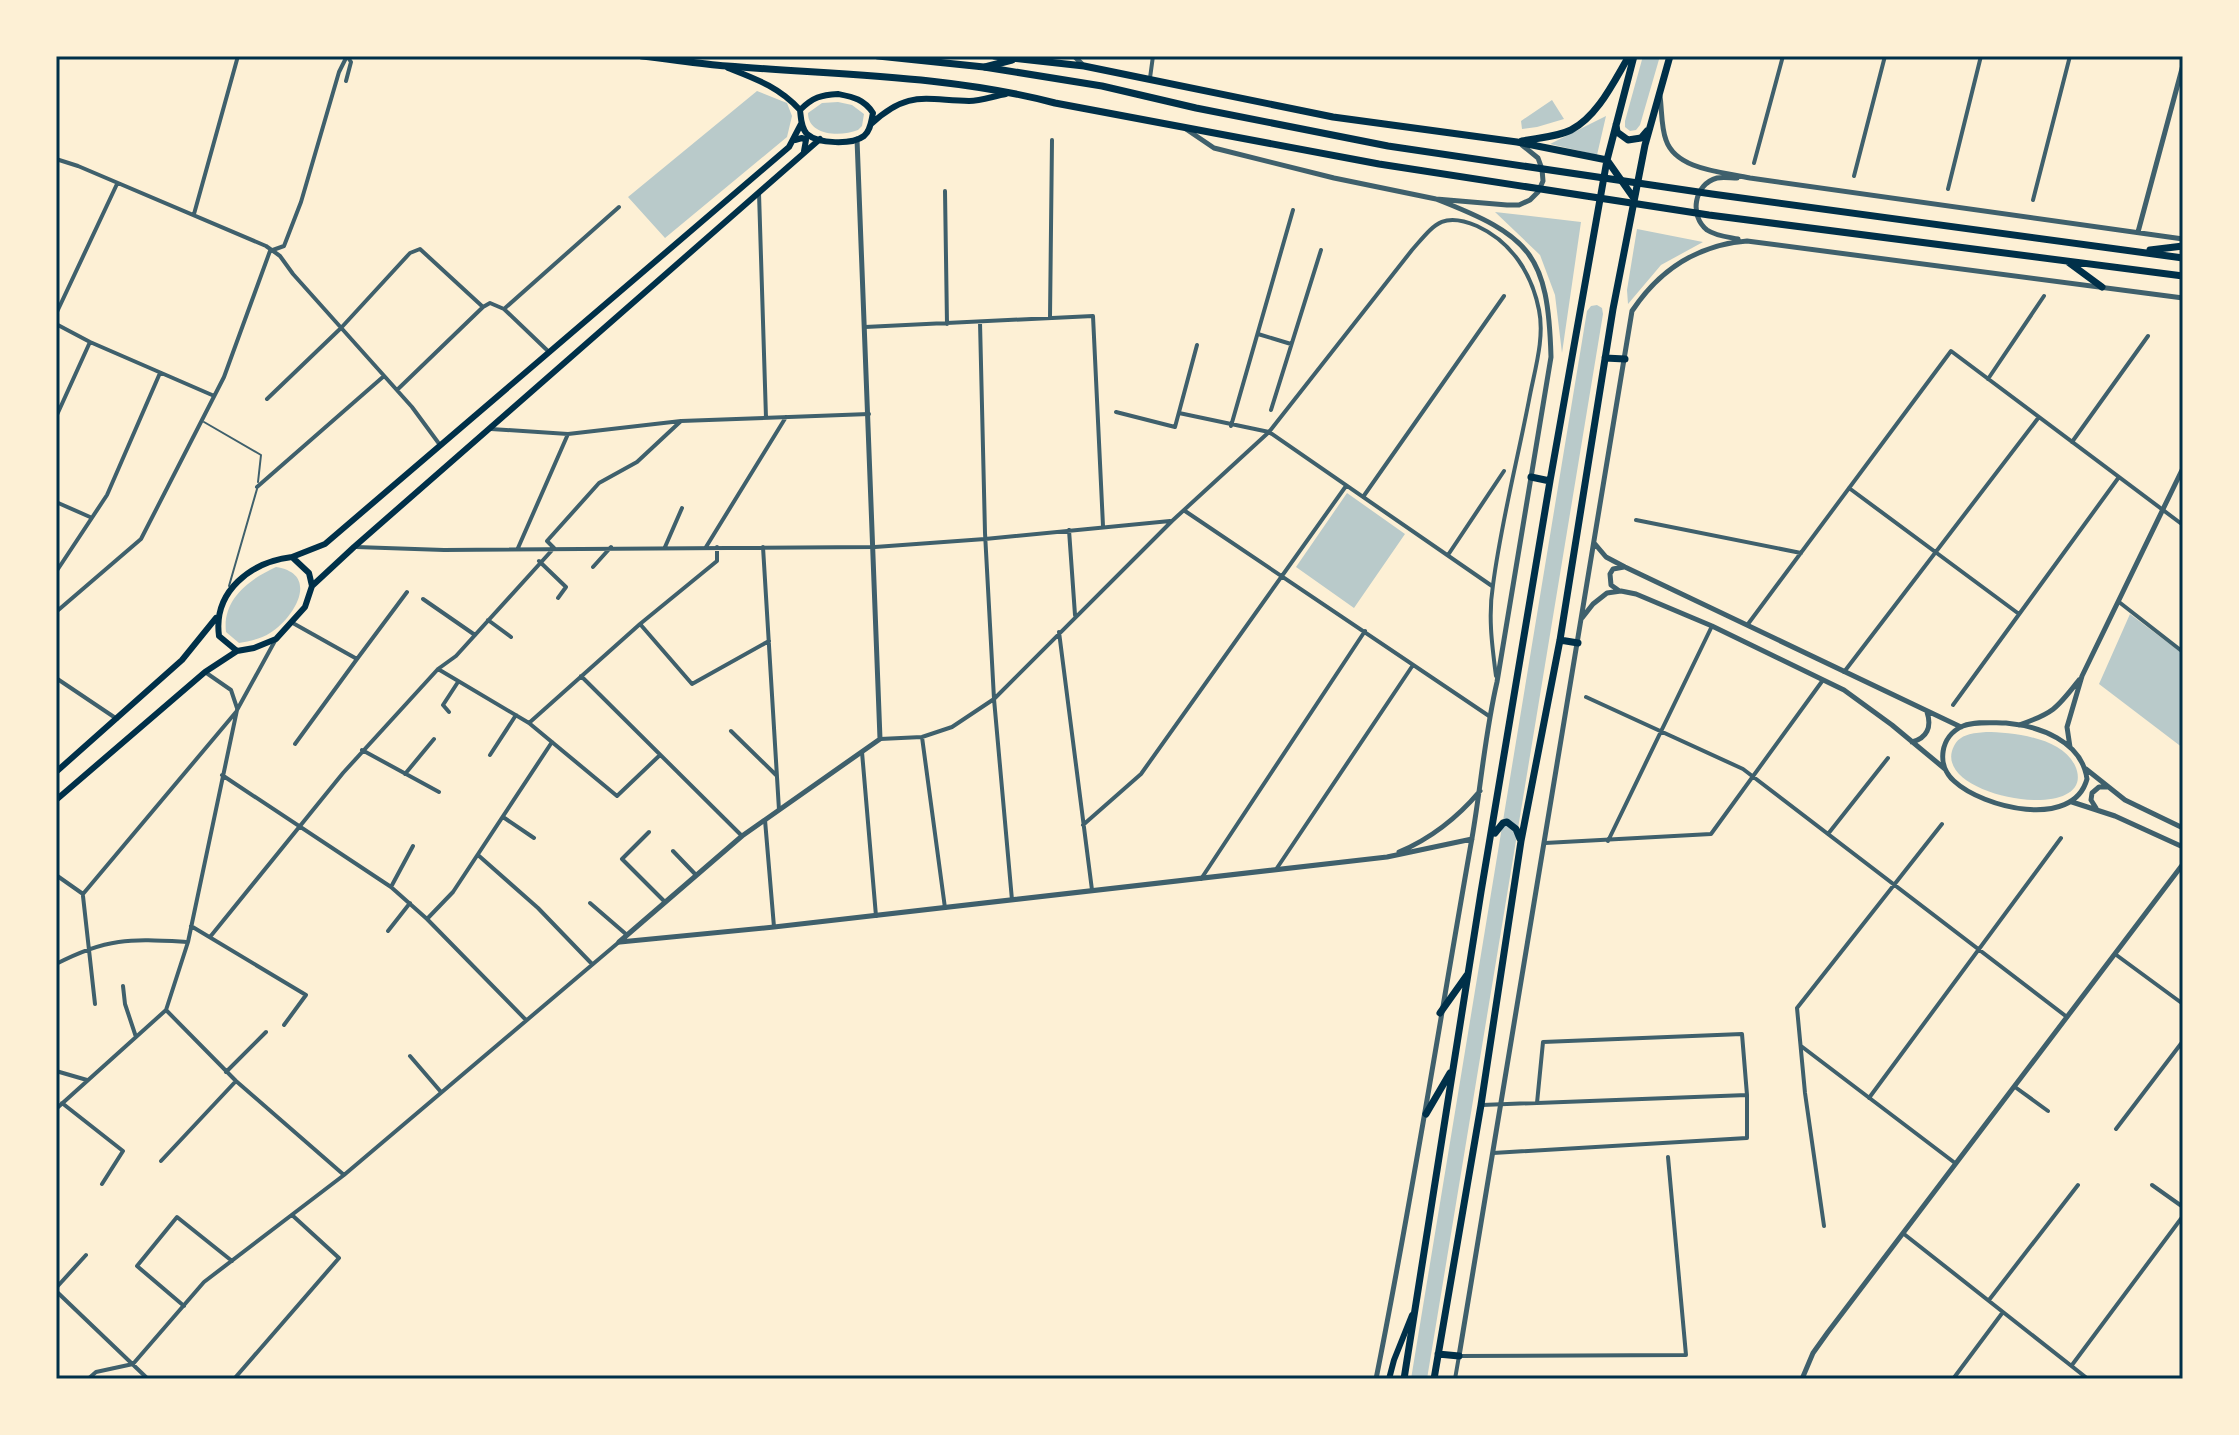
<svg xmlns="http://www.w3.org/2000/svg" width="2239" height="1435" font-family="'Noto Serif',serif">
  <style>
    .green { fill: #b9caca }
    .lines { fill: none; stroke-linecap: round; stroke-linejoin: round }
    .service { stroke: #3f606c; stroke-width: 2 }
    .minor { stroke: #3f606c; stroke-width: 4 }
    .tertiary { stroke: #3f606c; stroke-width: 5 }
    .secondary { stroke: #003049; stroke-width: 6 }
    .primary { stroke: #003049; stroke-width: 7 }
    .trunk { stroke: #003049; stroke-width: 7 }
    .neatline { fill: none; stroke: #003049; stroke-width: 3 }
  </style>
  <rect width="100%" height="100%" fill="#fdf0d5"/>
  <path class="green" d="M1643,56H1660L1640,125L1636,130L1630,131L1625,127V121Z
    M757,91L787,103L792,116L787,137L665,238L628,197Z
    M1552,100L1564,119L1537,127L1522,129L1521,121Z
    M838,102L852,105L864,114L862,126L858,130C841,137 808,136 808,113L822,103Z
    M1606,116L1597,155L1550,144Z
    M1495,212L1581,222L1562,353L1555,295L1540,255Z
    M1637,229L1703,242L1661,265L1628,304L1627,290Z
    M1597,305L1602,308L1603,314L1427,1379H1411L1587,311L1591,306Z
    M1347,493L1405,534L1354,608L1296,567Z
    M276,567C321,574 294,618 270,633C261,639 249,641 239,643L226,632C222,599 250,579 276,567Z
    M2130,614L2183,654V748L2099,684Z
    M1986,732C2013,732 2068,738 2077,771C2091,825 1928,796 1954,746C1960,734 1973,733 1986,732Z"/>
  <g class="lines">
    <path class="service" d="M204,422L261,455L258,482
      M229,586L257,489"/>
    <path class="minor" d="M1150,78L1153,56
      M346,81L351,62L347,56
      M56,159L78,166L266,246L280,256L293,274L412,407L440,445
      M1754,163L1783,56
      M1854,176L1885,56
      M1948,189L1981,56
      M945,191L947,324
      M759,193L766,418
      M2033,200L2070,56
      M194,214L238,56
      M483,307L490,303L504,309L549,352
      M504,309L619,207
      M56,314L117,184
      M1050,318L1052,140
      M980,322L985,533L994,699L1012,900
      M56,324L90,342L212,395
      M865,327L1093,316L1103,526
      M1258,334L1291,344
      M1988,379L2044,296
      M397,390L483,307
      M267,399L341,328L410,253L420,249L483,307
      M1271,410L1321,250
      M1116,412L1175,427L1197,345
      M1179,413L1269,432L1492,586
      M56,417L90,342
      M1231,426L1293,210
      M491,429L568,434L681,421L869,414
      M2072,442L2148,336
      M257,487L384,376
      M1849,488L2019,614
      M1363,497L1504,296
      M56,502L90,517
      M1185,511L1489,716
      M1636,520L1801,553
      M1069,530L1075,615
      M356,547L444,550L875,547L985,539L1170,521
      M665,547L682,508
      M706,547L786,417
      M763,547L779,810
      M518,548L568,434
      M1448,555L1504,471
      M539,561L566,587L558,598
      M593,567L611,547
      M56,572L107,495L160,373
      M423,599L475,635
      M2119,602L2183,652
      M56,612L141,539L224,377L270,251L284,246L301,202L339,72L347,56
      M488,620L511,637
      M291,622L357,659L295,744
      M640,624L692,684L769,641
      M1748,624L1951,351L2183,525
      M1059,632L1092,890
      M357,659L407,592
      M438,669L529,723L617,796L660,755
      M205,672L231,690L237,708
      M1844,672L2039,417
      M581,676L742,836
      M56,678L117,719
      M1586,697L1743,769L2067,1017
      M1953,705L2119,477
      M449,712L443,705L458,682
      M529,723L640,624L717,561V547
      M731,731L776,775
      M922,737L945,908
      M880,739L922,737L952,727L994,699L1172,521L1269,432L1412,250C1434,225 1442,211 1477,226C1512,242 1532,274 1539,310C1545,339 1534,372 1529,400C1517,462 1501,523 1493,585C1488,616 1492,645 1496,676
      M362,750L439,792
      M862,752L876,916
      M490,755L516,715
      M405,774L434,739
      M222,775L391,887L427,919L526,1020
      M503,817L534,838
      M765,820L774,927
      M1083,825L1141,774L1346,486
      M649,832L622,859L665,902
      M1828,834L1888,758
      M1608,841L1712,626
      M1545,843L1711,834L1823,680
      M673,851L696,875
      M478,855L538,908L592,964
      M1277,868L1413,665
      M56,875L83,894
      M1201,879L1365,631
      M391,887L413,846
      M83,894L236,712
      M83,896L95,1004
      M590,903L627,935
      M427,919L453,892L552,742
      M191,926L306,995L284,1025
      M388,931L410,903
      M210,937L343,773L438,669L456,656L554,548L547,541L599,483L637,462L681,421
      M2115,954L2183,1004
      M56,964C108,937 131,939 188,942
      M123,986L125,1004L136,1037
      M166,1010L236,1081L344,1175
      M1801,1046L1955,1163
      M410,1056L441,1092
      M56,1071L87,1080
      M226,1072L266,1032
      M2015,1087L2048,1111
      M1869,1098L2061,838
      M62,1103L123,1151L102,1184
      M1482,1105L1747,1095
      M56,1109L166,1010L188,942L237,710L276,639
      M2116,1129L2183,1041
      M1493,1153L1747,1138V1095L1742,1034L1543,1042L1537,1103
      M161,1161L236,1081
      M2152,1185L2183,1207
      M1824,1226L1805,1093L1797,1008L1942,824
      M1904,1234L2088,1379
      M56,1288L86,1255
      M56,1291L148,1379
      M1989,1300L2078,1185
      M184,1306L137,1266L177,1217L232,1261
      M2072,1365L2183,1216
      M88,1379L96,1372L133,1364L204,1282L344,1175L619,942
      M234,1379L339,1258L292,1215
      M1455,1379L1459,1356L1686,1355L1668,1157
      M1953,1379L2003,1312"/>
    <path class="tertiary" d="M1074,56L1083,65
      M1660,96C1662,110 1661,127 1666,140C1676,170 1723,172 1750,178L2183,239
      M1186,129L1214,148L1334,178L1436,199L1507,205H1519L1530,200L1538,192L1543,181L1542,169L1538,158L1522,145
      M1737,178C1731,178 1723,177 1717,178C1694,184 1689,216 1707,230C1716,236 1728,237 1738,239
      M2138,232L2183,65
      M1595,544L1606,557L1625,567L1961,727
      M1618,590L1611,585L1610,574L1613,569L1624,567
      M1582,618L1593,604L1607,593L1621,591L1636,594L1712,626L1844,690L1892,725L1945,769
      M2006,723C2039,726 2082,741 2087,779C2073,830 1983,808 1954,781C1936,765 1940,736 1963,726C1976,721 1992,723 2006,723Z
      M2019,725C2054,713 2057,708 2079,680
      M1912,742C1927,738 1932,727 1927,712
      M2070,747L2067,727L2082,676L2183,468
      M2086,769L2125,800L2183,828
      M2072,802L2115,816L2183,847
      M2096,808L2091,800L2092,793L2099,787H2107
      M1399,852C1430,839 1458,817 1480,791
      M619,942L742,836L880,739L857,139
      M620,942L774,927L1387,857L1472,839
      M1459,1356L1632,311C1660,269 1697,245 1747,241L2183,298
      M1376,1379C1412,1200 1440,1019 1472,838C1481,786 1485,733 1497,682L1551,357C1548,254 1531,236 1436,199
      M1802,1379L1813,1353L1828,1332L2183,864"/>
    <path class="secondary" d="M728,68C756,79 779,87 800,110
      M838,94C853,97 864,99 873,113C871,121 871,130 864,136C852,145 818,144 807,134C801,128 801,118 800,110C813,97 821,95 838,94Z
      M871,124C908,90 924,100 969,101C981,101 994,96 1006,94
      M795,140L802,138L806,140L804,151
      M292,557L325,544L789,147L801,124
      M312,586L309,573L292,557C251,562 213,591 219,636L237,651L254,648L276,639L305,607L312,586L354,547L820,139
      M56,772L182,660L216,618
      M56,800L205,672L237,651
      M1389,1379L1394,1360L1412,1315"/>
    <path class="primary" d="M994,56L1084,66L1333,117L1517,142L1607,160L1633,197
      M985,67L1012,60
      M1616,125L1617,132L1628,140L1641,138L1647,131
      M1522,141C1537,138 1557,137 1571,130C1598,116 1614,81 1629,56
      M1605,358L1625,359
      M1531,477L1550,481
      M1560,640L1578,643
      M1495,833L1503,823L1507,822L1516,829L1520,839
      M1440,1013L1467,975
      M1426,1114L1450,1073
      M1438,1354L1459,1356
      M1404,1379L1481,892L1550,481L1607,160L1634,56
      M1434,1379L1481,1105L1521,841L1560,640L1613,309L1645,145L1670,56"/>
    <path class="trunk" d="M642,56C671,59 699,64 727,66C837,75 948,75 1055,103L1379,164L1709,215L2183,276
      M878,56L984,67L1102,86L1196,108L1388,146L1712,194L2183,258
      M2150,250L2183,246
      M2068,262L2102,287"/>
  </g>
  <rect width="2239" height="1435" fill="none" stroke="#fdf0d5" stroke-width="116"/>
  <rect x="58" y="58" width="2123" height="1319" class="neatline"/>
</svg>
